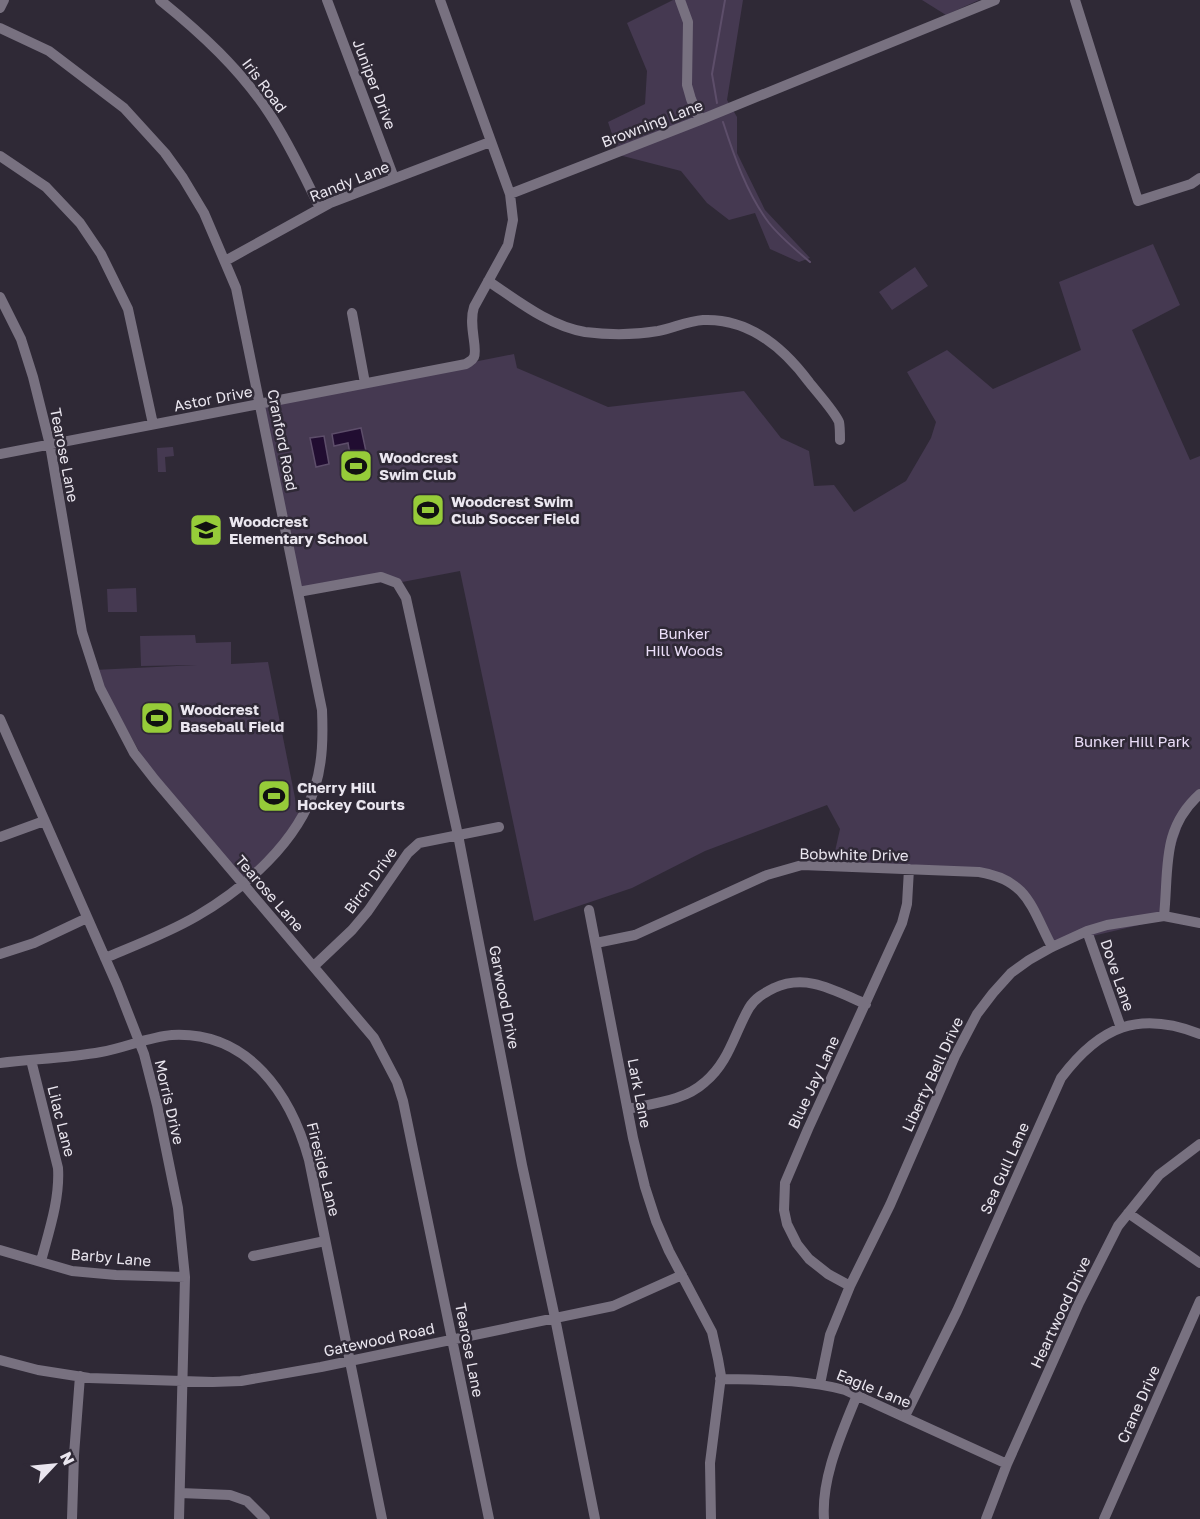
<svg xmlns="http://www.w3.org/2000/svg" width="1200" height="1519" font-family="'Golos Text',sans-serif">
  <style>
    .green { fill: #453951 }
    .water { fill: #210d31; stroke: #5d4e6a; stroke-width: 1.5 }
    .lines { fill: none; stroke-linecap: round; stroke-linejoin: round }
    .stream { stroke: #5d4e6a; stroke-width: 2 }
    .minor { stroke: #787180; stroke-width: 10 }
    .labels { text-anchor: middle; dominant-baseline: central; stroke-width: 5; stroke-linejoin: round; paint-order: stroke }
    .street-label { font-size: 15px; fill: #eae6ef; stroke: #2f2936 }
    .poi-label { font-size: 15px; font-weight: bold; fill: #eae6ef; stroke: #2f2936; text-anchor: start }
    .park-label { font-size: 15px; fill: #ebdef9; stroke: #2f2936 }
  </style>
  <rect width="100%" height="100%" fill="#2f2936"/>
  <path class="green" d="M673,0H743L727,100L737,117V153L765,210L810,258L799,262L770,249L755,213L729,220L707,203L681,171L619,155L608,122L645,104L647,71L627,23Z
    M922,0H979L946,15Z
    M1153,244L1180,305L1132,330L1190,460L1200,456V801L1187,810L1164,880L1169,918L1050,946L1020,894L992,874L831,869L840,829L827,805L705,851L632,888L534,921L460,571L397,583L393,581L298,592L261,404L514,354L517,368L608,407L744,391L781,438L809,451L814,486L834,485L854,512L906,481L931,438L936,422L907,372L947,350L993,389L1081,350L1059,282Z
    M915,267L928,286L892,310L879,292Z
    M173,447L174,456L165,457L166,472H158L157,448Z
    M136,588L137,612H108L107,589Z
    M195,635L196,643L231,642V664L268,662L299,818L243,885L155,780L94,670L197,665L141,666L140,636Z"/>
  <path class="water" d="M361,428L367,456L351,460L348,443L334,446L332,434Z
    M324,436L329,464L316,467L310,438Z"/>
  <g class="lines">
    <path class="stream" d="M717,103L712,74L725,0
      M723,122C734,156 747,194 769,223C781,238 796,250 810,262"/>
    <path class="minor" d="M160,0C201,33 240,69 269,113C289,143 304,176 320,208
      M327,0L394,178
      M680,0L688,22L687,85L691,99L700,120
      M1075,0L1138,201L1191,184L1200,178
      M0,8L4,0
      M0,28L49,51L124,108L165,153L183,178L204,213L236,288L322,710C323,735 323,762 315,787C298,842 245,888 197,916C168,933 136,945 105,958
      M0,156L46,187L80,223L101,254L128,309L153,424
      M510,194L700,120L995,0
      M225,261L330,203L490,142
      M488,281C518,301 549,326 585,332C609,335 634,335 658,331C673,328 688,321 703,320C748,318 783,347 809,382C816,391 835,412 839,422C840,427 840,435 840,440
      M0,297L21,339L33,377L50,445L82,632L100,688L134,753L155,780L374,1038L397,1082L403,1101L489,1519
      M352,313L365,383
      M0,454L466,364C470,361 472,361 474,357C478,348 468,325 474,307L508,245L513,220L510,194L440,0
      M298,592L381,577L397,583L406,598L458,835L522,1165L555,1318L595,1519
      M0,719L117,985L144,1054L157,1105L178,1208L185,1277L179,1519
      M0,837L44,821
      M589,910L633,1138L645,1187L656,1221L669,1251L712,1332L718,1359L721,1376L710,1463L711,1519
      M1164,916C1169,868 1161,829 1200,794
      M1087,931L1121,1028
      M596,943L635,935L767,875L802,865L979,872C1028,880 1031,907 1052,947
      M0,954L34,943L87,918
      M314,966L352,930L368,911L408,853L419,843L499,827
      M31,1060L58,1168C60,1199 49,1231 41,1261
      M0,1063C33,1059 68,1058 101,1052C125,1048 148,1037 172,1035C249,1031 291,1095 309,1160L382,1519
      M628,1109C655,1103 684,1101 705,1082C729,1062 734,1034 749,1008C755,998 764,993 774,988C807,973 835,991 866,1004
      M1128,1213L1200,1263
      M0,1250L72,1271L116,1275L185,1277
      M253,1256L325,1241
      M850,1286L828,1274L809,1259L797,1244L787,1224L784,1210L785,1183L808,1129L902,923L907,904L909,869
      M0,1360L38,1370L89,1378L213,1382L241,1381L321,1367L613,1306L682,1275
      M720,1379C762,1380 804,1379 845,1390L1007,1464
      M820,1384L830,1335L850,1286L890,1205L955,1056L977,1014L993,993L1011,973L1029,960L1052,947L1087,931L1107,925L1164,916L1200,923
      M905,1416L957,1311L1061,1078C1100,1026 1139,1010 1200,1034
      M180,1493L230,1495L247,1501L265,1519
      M72,1519L74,1455L80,1376
      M824,1519C821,1477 842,1433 857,1395
      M986,1519L1007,1464L1079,1303L1118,1226L1159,1175L1200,1144
      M1104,1519L1200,1301"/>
  </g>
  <defs>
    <g id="stadium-square" transform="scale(1.725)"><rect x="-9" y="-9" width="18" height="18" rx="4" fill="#96cc39" stroke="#2f2936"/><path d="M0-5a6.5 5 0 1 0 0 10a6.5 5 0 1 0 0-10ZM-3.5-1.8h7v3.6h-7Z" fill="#111"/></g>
    <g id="school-square" transform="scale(1.725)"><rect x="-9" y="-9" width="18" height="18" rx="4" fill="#96cc39" stroke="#2f2936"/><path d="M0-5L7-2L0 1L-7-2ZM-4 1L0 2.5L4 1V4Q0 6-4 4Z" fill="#111"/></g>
  </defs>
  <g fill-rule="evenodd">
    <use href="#stadium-square" x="356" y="466"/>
    <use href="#stadium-square" x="428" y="510"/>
    <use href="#school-square" x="206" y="530"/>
    <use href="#stadium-square" x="157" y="718"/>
    <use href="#stadium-square" x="274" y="796"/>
  </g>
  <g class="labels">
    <g class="street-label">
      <text transform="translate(375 84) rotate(69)">Juniper Drive</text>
      <text transform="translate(265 85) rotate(53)">Iris Road</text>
      <text transform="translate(652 123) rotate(-21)">Browning Lane</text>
      <text transform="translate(349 181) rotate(-22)">Randy Lane</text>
      <text transform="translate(213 398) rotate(-11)">Astor Drive</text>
      <text transform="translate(283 440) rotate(79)">Cranford Road</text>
      <text transform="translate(65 455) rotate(79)">Tearose Lane</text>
      <text transform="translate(854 854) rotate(1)">Bobwhite Drive</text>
      <text transform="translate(370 880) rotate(-54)">Birch Drive</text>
      <text transform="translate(270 893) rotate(49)">Tearose Lane</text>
      <text transform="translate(1118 975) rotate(71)">Dove Lane</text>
      <text transform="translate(505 997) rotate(79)">Garwood Drive</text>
      <text transform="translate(932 1074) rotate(-65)">Liberty Bell Drive</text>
      <text transform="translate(813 1082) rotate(-65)">Blue Jay Lane</text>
      <text transform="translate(640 1093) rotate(79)">Lark Lane</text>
      <text transform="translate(170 1102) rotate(77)">Morris Drive</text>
      <text transform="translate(62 1121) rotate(76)">Lilac Lane</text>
      <text transform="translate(1004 1168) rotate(-66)">Sea Gull Lane</text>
      <text transform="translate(324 1169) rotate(76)">Fireside Lane</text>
      <text transform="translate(111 1257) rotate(5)">Barby Lane</text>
      <text transform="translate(1060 1312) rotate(-65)">Heartwood Drive</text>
      <text transform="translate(379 1339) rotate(-12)">Gatewood Road</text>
      <text transform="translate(470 1350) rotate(79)">Tearose Lane</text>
      <text transform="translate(874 1388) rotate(22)">Eagle Lane</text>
      <text transform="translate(1138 1404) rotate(-66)">Crane Drive</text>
    </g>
    <g class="poi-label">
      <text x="379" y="457">Woodcrest<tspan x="379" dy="17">Swim Club</tspan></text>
      <text x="451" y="501">Woodcrest Swim<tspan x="451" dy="17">Club Soccer Field</tspan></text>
      <text x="229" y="521">Woodcrest<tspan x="229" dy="17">Elementary School</tspan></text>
      <text x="180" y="709">Woodcrest<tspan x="180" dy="17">Baseball Field</tspan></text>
      <text x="297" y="787">Cherry Hill<tspan x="297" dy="17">Hockey Courts</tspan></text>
    </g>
    <g class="park-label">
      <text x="684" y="633">Bunker<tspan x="684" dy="17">Hill Woods</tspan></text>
      <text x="1132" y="741">Bunker Hill Park</text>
    </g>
  </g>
  <g transform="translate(54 1465) rotate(64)" stroke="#2f2936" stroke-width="4.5" paint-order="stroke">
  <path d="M0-4.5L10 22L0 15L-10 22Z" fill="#eae6ef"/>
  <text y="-9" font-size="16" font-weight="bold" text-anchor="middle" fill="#eae6ef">N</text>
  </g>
</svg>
